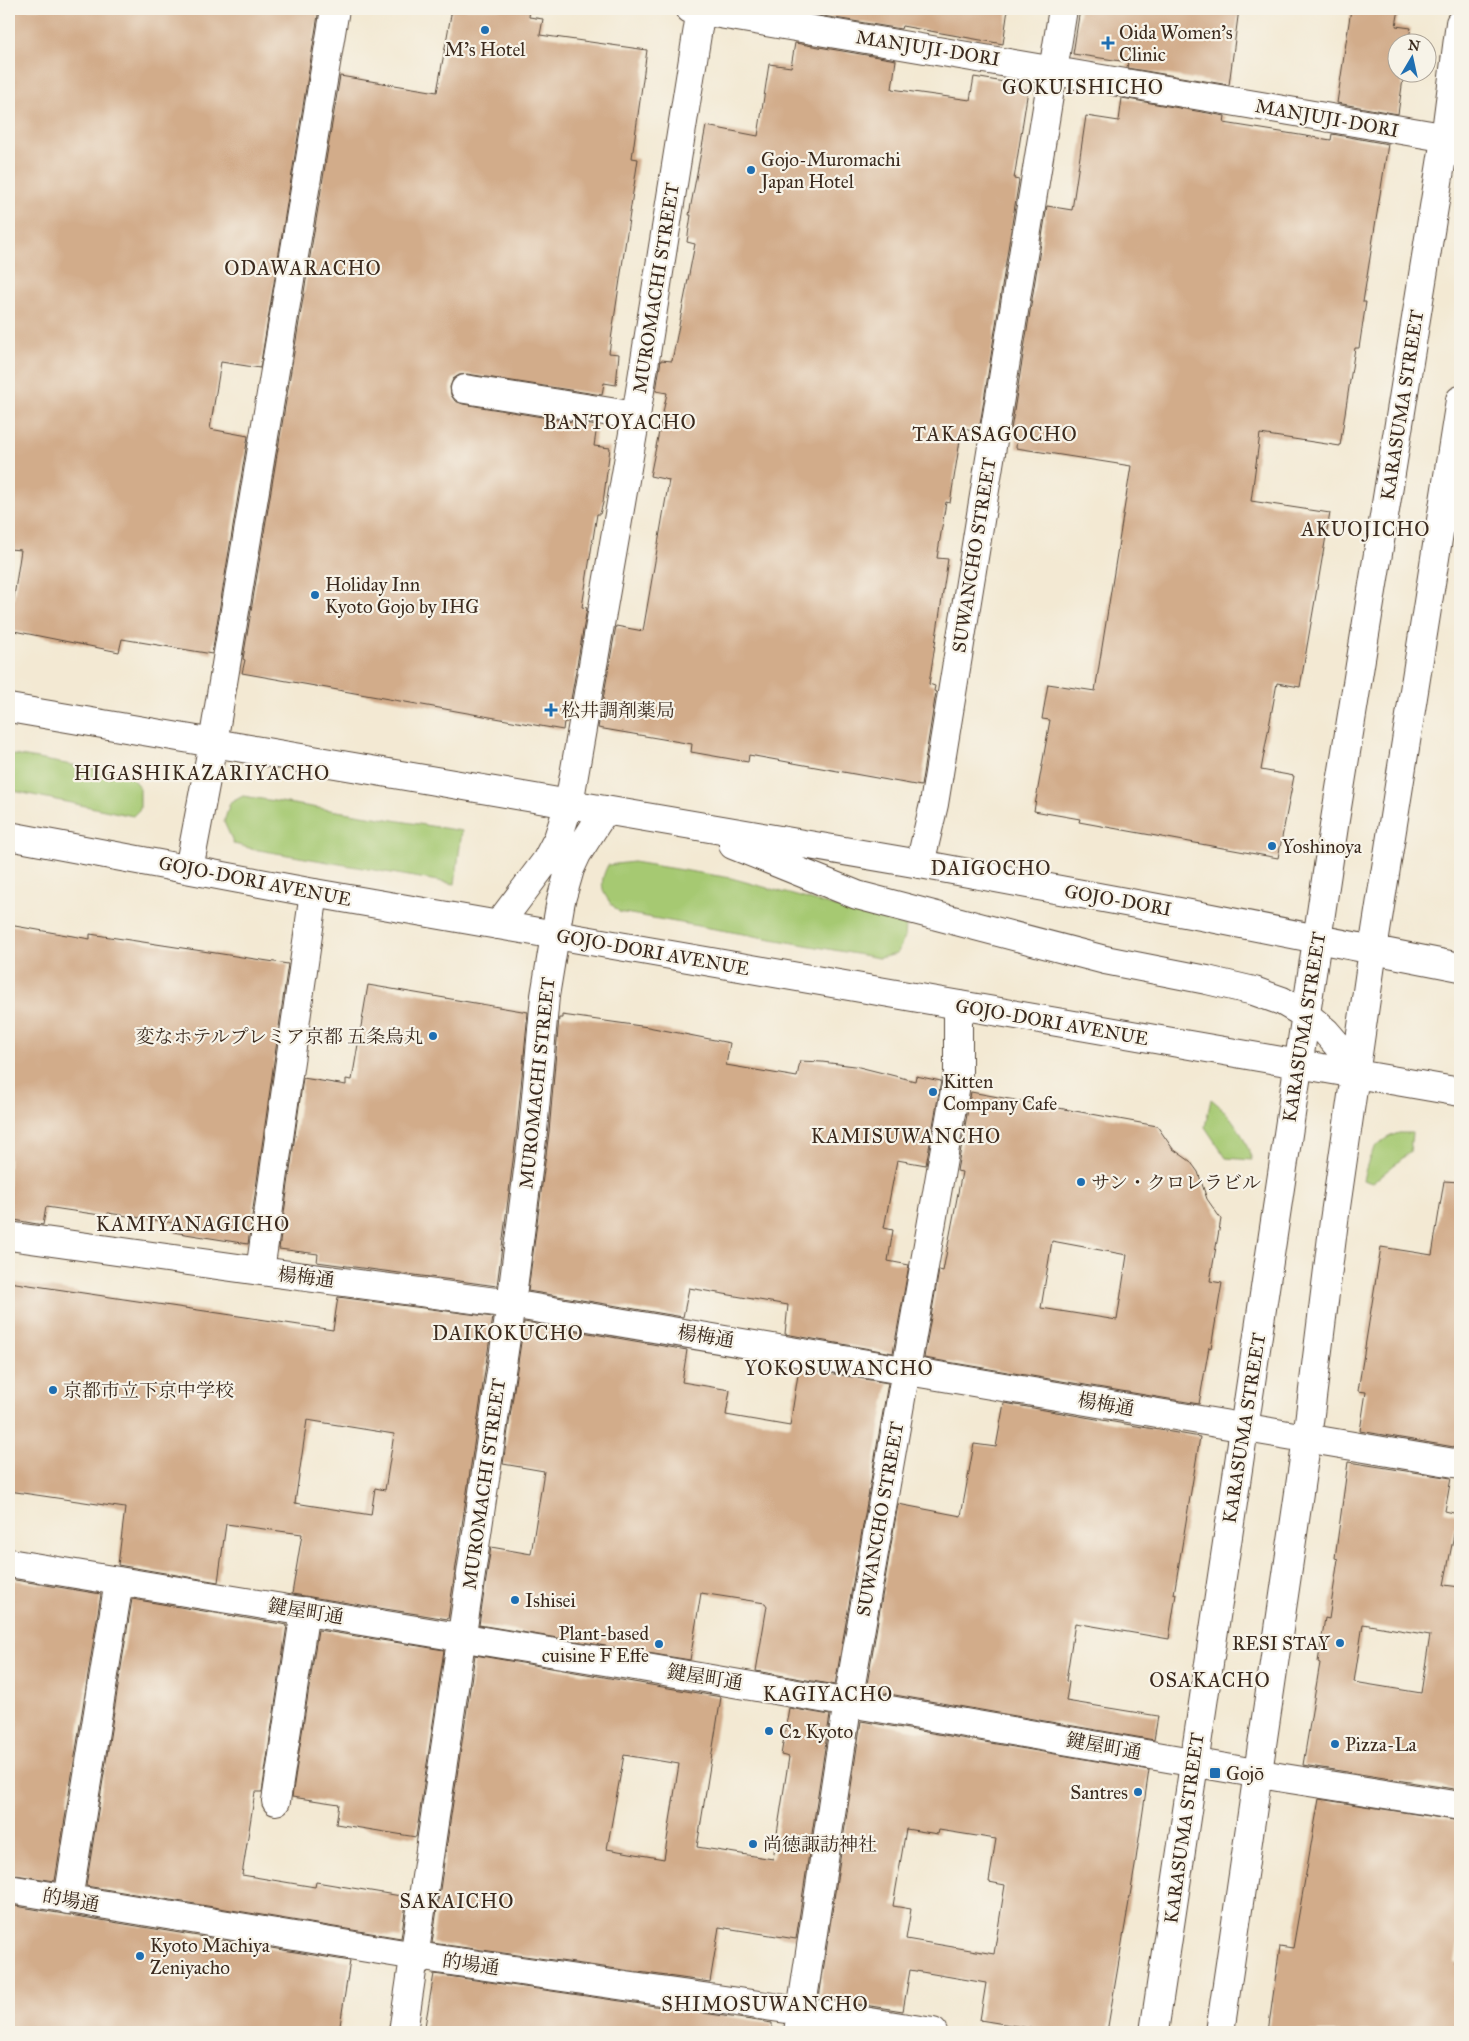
<svg xmlns="http://www.w3.org/2000/svg" width="1469" height="2041" font-family="'IM FELL Great Primer','Noto Serif JP',serif">
  <style>
    .green { fill: #a6c972; stroke: #707a48 }
    .building { fill: #d2ac8a; fill-rule: evenodd }
    .lines { fill: none; stroke-linecap: round; stroke-linejoin: round }
    .minor-casing { stroke: #574739; stroke-width: 30 }
    .highway-casing { stroke: #574739; stroke-width: 30 }
    .minor { stroke: #fff; stroke-width: 28 }
    .highway { stroke: #fff; stroke-width: 28 }
    .poi-dot { fill: #1f6fb2; stroke: #f7f3e8; stroke-width: 2 }
    .labels { text-anchor: middle; dominant-baseline: central; stroke-width: 4.5; stroke-linejoin: round; paint-order: stroke }
    .poi-label { font-size: 19px; fill: #3b2a1e; stroke: #f7f3e8; text-anchor: start }
    .street-label { font-size: 19px; fill: #3b2a1e; stroke: #f7f3e8 }
    .neighbourhood-label { font-size: 20px; letter-spacing: 1px; fill: #3b2a1e; stroke: #f7f3e8 }
  </style>
  <rect width="100%" height="100%" fill="#f7f3e8"/>
  <filter id="ink" filterUnits="userSpaceOnUse"><feTurbulence type="fractalNoise" baseFrequency=".02" numOctaves="2"/><feDisplacementMap in="SourceGraphic" scale="10" xChannelSelector="R" yChannelSelector="G"/><feConvolveMatrix kernelMatrix="1 2 1 2 8 2 1 2 1" color-interpolation-filters="sRGB"/></filter>
  <filter id="wash" filterUnits="userSpaceOnUse"><feTurbulence type="fractalNoise" baseFrequency=".0096" numOctaves="4" result="noise"/><feDisplacementMap in="SourceGraphic" scale="20" xChannelSelector="R" yChannelSelector="G"/><feGaussianBlur stdDeviation="1.12" result="paint"/><feColorMatrix in="noise" values="0 0 0 0 0 0 0 0 0 0 0 0 0 0 0 0 0 1.4 0 .05"/><feComposite in="paint" operator="in"/></filter>
  <g filter="url(#wash)">
    <rect width="100%" height="100%" fill="#f3e9d3"/>
    <path class="green" d="M9,754L129,775L140,788V809L133,816L9,790Z
      M243,796L462,831L455,884L253,849L234,844L224,822L230,803Z
      M633,862L731,878L906,926L905,937L897,954L879,958L619,912C603,896 597,886 608,865Z
      M1211,1099C1233,1116 1244,1135 1252,1160L1226,1158L1205,1127Z
      M1399,1133H1412L1410,1152L1372,1183L1363,1180C1369,1156 1373,1141 1399,1133Z"/>
    <g id="blocks">
      <path class="building" d="M9,9H319L260,368L221,362L210,429L248,436L212,654L122,639L119,652L9,630L21,550L9,549Z
        M452,9H530L529,17L543,19L540,35L647,50L632,158L638,159L609,353L619,354L616,385L604,383L602,395L467,374L459,375L453,379L450,387L451,395L455,401L463,404L597,426L594,446L610,448L603,503L600,514H597L582,607L587,608L567,722H564L563,730L242,673L245,660L243,659L340,76L437,92Z
        M800,9H1008L1003,44L902,26L901,29L799,12Z
        M1080,9H1239L1229,85L1127,68L1128,62L1073,54Z
        M1351,9H1399L1396,26L1411,28L1408,42H1396V72H1404L1398,114L1337,103Z
        M795,43L896,60L892,89L970,100L974,77L1004,82V86L1028,90L1014,179L1019,180L979,431L962,428L950,503L946,502L937,558L948,559L929,684L935,686L934,691L936,692L921,786L749,755L748,762L691,752L692,744L598,728L616,626L643,631L669,480L650,476L667,393L656,391L661,360L672,361L695,244L687,242L691,215H689L706,126L758,136L769,64L791,67Z
        M1122,98L1225,116L1224,123L1331,140L1332,134L1388,144L1363,302H1366L1359,348H1355L1340,446L1260,434L1251,501L1330,513L1300,687L1277,683L1261,770L1294,776L1278,858L1079,822L1080,819L1034,811L1050,720L1042,719L1048,684L1095,691L1131,466L1016,448L1017,437L1010,436L1047,206L1072,210L1086,116L1119,121Z
        M9,925L90,939V934L288,964L248,1244L173,1232L174,1223L108,1213L107,1216L46,1207L43,1225L9,1219Z
        M368,985L528,1012L517,1129L497,1286L317,1262L318,1254L279,1249L303,1078L346,1085V1079L352,1080Z
        M562,1015L648,1027L730,1043L726,1065L797,1077L800,1061L822,1062L855,1066L915,1081L916,1076L941,1081L926,1165L897,1160L884,1228L893,1230L888,1261L909,1265L893,1353L785,1334L788,1305L689,1288L683,1317L528,1291L549,1132L559,1018H562Z
        M971,1092L1157,1126L1173,1149L1190,1161L1198,1172L1207,1199L1221,1219L1210,1281L1222,1283L1211,1348L1209,1347L1199,1404L924,1358L939,1270L943,1271L962,1172L957,1171ZM1052,1241L1127,1255L1117,1320L1041,1308Z
        M1444,1181L1460,1182V1448L1360,1431L1366,1392L1358,1391L1381,1247L1432,1255Z
        M9,1282L333,1330L338,1297L493,1317L448,1619L292,1594L302,1534L226,1524L218,1582L118,1565L125,1508L9,1491ZM307,1420L394,1434L385,1490L375,1488L371,1515L295,1503Z
        M524,1322L687,1350L682,1382L730,1390L726,1415L790,1426L799,1368L888,1383L835,1685L756,1671L767,1606L765,1603L701,1593L690,1660L479,1625L491,1547L531,1554L544,1471L503,1464Z
        M1004,1403L1200,1437L1174,1594H1176L1169,1639L1075,1623L1066,1681L1069,1682L1066,1701L1158,1716L1154,1740L866,1690L898,1504L961,1516L974,1444L996,1447Z
        M1348,1462L1451,1478L1445,1511L1458,1514L1444,1585L1460,1587V1790L1303,1765L1320,1663L1318,1662L1325,1618L1329,1619L1338,1559L1335,1558ZM1363,1624L1430,1635L1421,1693L1354,1682Z
        M9,1579L101,1594L55,1881L9,1874Z
        M132,1599L287,1625L262,1792H255L242,1875L315,1887L316,1882L407,1897L401,1938L86,1886Z
        M318,1630L444,1650L416,1837L336,1824L339,1804L292,1797Z
        M475,1655L721,1697L697,1847L773,1859L789,1757L781,1755L789,1708L830,1715L796,1939L719,1927L710,1982L432,1943ZM624,1755L679,1764L664,1859L607,1849Z
        M861,1721L1149,1770L1135,1866L1107,2032H1053L980,2020L986,1983L910,1970L903,2011L819,1998ZM906,1829L938,1834L939,1830L996,1839L989,1882L1005,1885L994,1954L906,1939L911,1909L893,1906Z
        M1319,1799L1460,1821V1931L1455,1963L1460,1964V2032H1268L1280,1946L1293,1948Z
        M9,1905L350,1961L339,2032H9Z
        M434,1974L772,2023V2032H424Z"/>
    </g>
  </g>
  <g filter="url(#ink)">
    <use href="#blocks" fill-opacity="0" stroke="#574739" stroke-width="1"/>
    <g class="lines">
      <g class="minor-casing">
        <path id="minor" d="M690,9L1460,140
          M465,389L636,416
          M213,743L335,9
          M920,864L934,804L1063,9
          M498,925L546,861L558,838L569,804L636,416L701,9
          M9,1236L260,1271L511,1304L1460,1464
          M260,1271L314,893
          M9,1563L641,1667L1284,1778L1460,1806
          M276,1801L305,1611
          M9,1889L416,1956L801,2011L933,2032
          M68,1900L119,1581
          M403,2032L511,1304L533,1131L545,996L555,935L561,900L570,869L577,854L605,810
          M798,2032L848,1701L958,1073V1005"/>
      </g>
      <g class="highway-casing">
        <path id="highway" d="M9,708L920,864L1201,916L1460,967
          M9,836L314,893L1460,1092
          M733,845L857,895L1105,960L1207,980L1254,991L1282,1001L1306,1015L1326,1032L1346,1055L1355,1075
          M189,869L213,743
          M1154,2032L1334,826L1445,139L1460,23
          M1220,2032L1307,1438L1334,1221L1373,950L1460,400"/>
      </g>
      <use href="#minor" class="minor"/>
      <use href="#highway" class="highway"/>
    </g>
  </g>
  <g class="poi-dot">
    <circle cx="485" cy="30" r="5"/>
    <path d="M1105.5 35.5h5v5h5v5h-5v5h-5v-5h-5v-5h5z"/>
    <circle cx="751" cy="170" r="5"/>
    <circle cx="315" cy="595" r="5"/>
    <path d="M548.5 702.5h5v5h5v5h-5v5h-5v-5h-5v-5h5z"/>
    <circle cx="1272" cy="846" r="5"/>
    <circle cx="433" cy="1036" r="5"/>
    <circle cx="933" cy="1092" r="5"/>
    <circle cx="1081" cy="1182" r="5"/>
    <circle cx="53" cy="1390" r="5"/>
    <circle cx="515" cy="1600" r="5"/>
    <circle cx="1340" cy="1643" r="5"/>
    <circle cx="659" cy="1644" r="5"/>
    <circle cx="769" cy="1731" r="5"/>
    <circle cx="1335" cy="1744" r="5"/>
    <rect x="1209" y="1767" width="12" height="12" rx="2.5"/>
    <circle cx="1138" cy="1792" r="5"/>
    <circle cx="753" cy="1844" r="5"/>
    <circle cx="140" cy="1956" r="5"/>
  </g>
  <g class="labels">
    <g class="poi-label">
      <text x="1119" y="32">Oida Women's<tspan x="1119" dy="22">Clinic</tspan></text>
      <text x="485" y="49" text-anchor="middle">M's Hotel</text>
      <text x="761" y="159">Gojo-Muromachi<tspan x="761" dy="22">Japan Hotel</tspan></text>
      <text x="325" y="584">Holiday Inn<tspan x="325" dy="22">Kyoto Gojo by IHG</tspan></text>
      <text x="561" y="710">松井調剤薬局</text>
      <text x="1282" y="846">Yoshinoya</text>
      <text x="423" y="1036" text-anchor="end">変なホテルプレミア京都 五条烏丸</text>
      <text x="943" y="1081">Kitten<tspan x="943" dy="22">Company Cafe</tspan></text>
      <text x="1091" y="1182">サン・クロレラビル</text>
      <text x="63" y="1390">京都市立下京中学校</text>
      <text x="525" y="1600">Ishisei</text>
      <text x="649" y="1633" text-anchor="end">Plant-based<tspan x="649" dy="22">cuisine F Effe</tspan></text>
      <text x="1330" y="1643" text-anchor="end">RESI STAY</text>
      <text x="779" y="1731">C2 Kyoto</text>
      <text x="1345" y="1744">Pizza-La</text>
      <text x="1226" y="1773">Gojō</text>
      <text x="1128" y="1792" text-anchor="end">Santres</text>
      <text x="763" y="1844">尚徳諏訪神社</text>
      <text x="150" y="1945">Kyoto Machiya<tspan x="150" dy="22">Zeniyacho</tspan></text>
    </g>
    <g class="street-label">
      <text transform="translate(928 48) rotate(9)">MANJUJI-DORI</text>
      <text transform="translate(1327 118) rotate(10)">MANJUJI-DORI</text>
      <text transform="translate(656 288) rotate(-81)">MUROMACHI STREET</text>
      <text transform="translate(1402 405) rotate(-81)">KARASUMA STREET</text>
      <text transform="translate(974 555) rotate(-81)">SUWANCHO STREET</text>
      <text transform="translate(255 881) rotate(11)">GOJO-DORI AVENUE</text>
      <text transform="translate(1118 900) rotate(10)">GOJO-DORI</text>
      <text transform="translate(653 952) rotate(10)">GOJO-DORI AVENUE</text>
      <text transform="translate(1052 1022) rotate(10)">GOJO-DORI AVENUE</text>
      <text transform="translate(1304 1027) rotate(-81)">KARASUMA STREET</text>
      <text transform="translate(537 1083) rotate(-84)">MUROMACHI STREET</text>
      <text transform="translate(306 1277) rotate(7)">楊梅通</text>
      <text transform="translate(706 1336) rotate(9)">楊梅通</text>
      <text transform="translate(1106 1404) rotate(10)">楊梅通</text>
      <text transform="translate(1244 1428) rotate(-81)">KARASUMA STREET</text>
      <text transform="translate(484 1484) rotate(-82)">MUROMACHI STREET</text>
      <text transform="translate(880 1519) rotate(-80)">SUWANCHO STREET</text>
      <text transform="translate(306 1611) rotate(9)">鍵屋町通</text>
      <text transform="translate(705 1677) rotate(9)">鍵屋町通</text>
      <text transform="translate(1104 1746) rotate(10)">鍵屋町通</text>
      <text transform="translate(1184 1828) rotate(-82)">KARASUMA STREET</text>
      <text transform="translate(71 1900) rotate(10)">的場通</text>
      <text transform="translate(471 1964) rotate(8)">的場通</text>
    </g>
    <g class="neighbourhood-label">
      <text x="1083" y="87">GOKUISHICHO</text>
      <text x="303" y="268">ODAWARACHO</text>
      <text x="620" y="422">BANTOYACHO</text>
      <text x="995" y="434">TAKASAGOCHO</text>
      <text x="1366" y="529">AKUOJICHO</text>
      <text x="202" y="773">HIGASHIKAZARIYACHO</text>
      <text x="991" y="868">DAIGOCHO</text>
      <text x="906" y="1136">KAMISUWANCHO</text>
      <text x="193" y="1224">KAMIYANAGICHO</text>
      <text x="508" y="1333">DAIKOKUCHO</text>
      <text x="839" y="1368">YOKOSUWANCHO</text>
      <text x="1210" y="1680">OSAKACHO</text>
      <text x="828" y="1694">KAGIYACHO</text>
      <text x="457" y="1901">SAKAICHO</text>
      <text x="765" y="2004">SHIMOSUWANCHO</text>
    </g>
  </g>
  <rect width="1469" height="2041" fill="none" stroke="#f7f3e8" stroke-width="30"/>
  <g transform="translate(1412 58) rotate(9)"><circle r="24" fill="#f7f3e8" stroke="#aca397"/>
  <path d="M0-4L9 19L0 12L-9 19Z" fill="#1f6fb2"/>
  <text y="-8" font-size="14" font-weight="bold" text-anchor="middle" fill="#3b2a1e">N</text>
  </g>
</svg>
